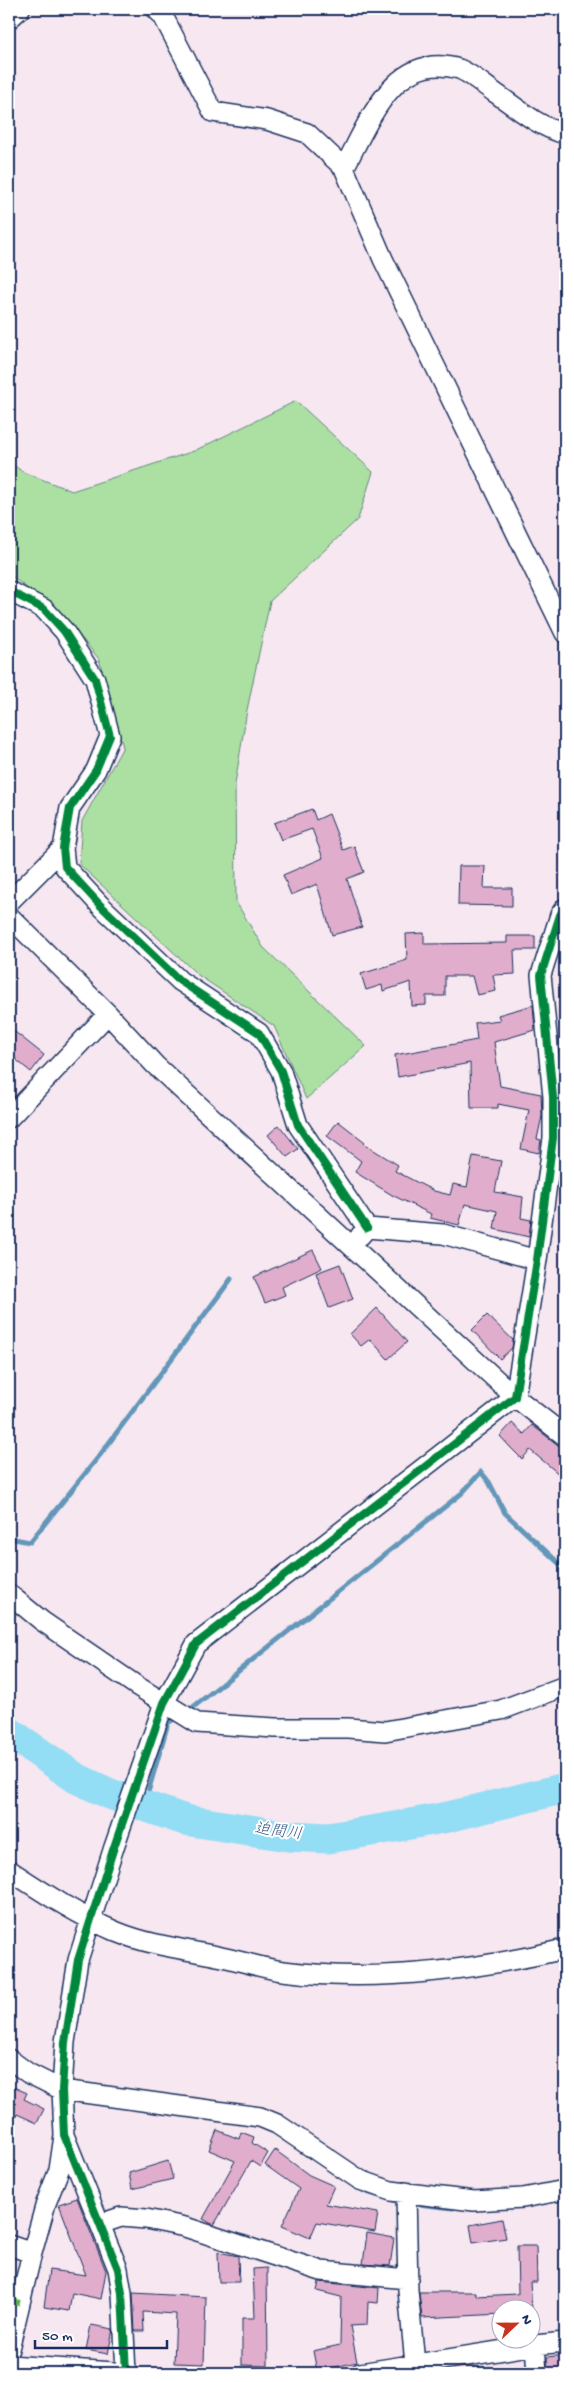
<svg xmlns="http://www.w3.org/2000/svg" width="574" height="2382" font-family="'Gochi Hand','Klee One',sans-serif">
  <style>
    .green { fill: #abe0a2; stroke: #638880 }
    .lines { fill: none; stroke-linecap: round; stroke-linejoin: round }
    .stream { stroke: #6397b9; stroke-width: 5 }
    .river { stroke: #93ddf5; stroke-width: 31 }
    .building { fill: #e0aecc; stroke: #1b2f5e }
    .street-casing { stroke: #1b2f5e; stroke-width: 22 }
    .street { stroke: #fff; stroke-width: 19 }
    .quiet { stroke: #55b248; stroke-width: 6; stroke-dasharray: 12 6; stroke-linecap: butt }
    .cycleway-casing { stroke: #fff; stroke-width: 11 }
    .cycleway { stroke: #00873e; stroke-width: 8 }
    .labels { text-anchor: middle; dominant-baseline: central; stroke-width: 4; stroke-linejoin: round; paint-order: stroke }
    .water-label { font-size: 16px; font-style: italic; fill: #395a84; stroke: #fff }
  </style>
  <rect width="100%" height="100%" fill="#f6e7f0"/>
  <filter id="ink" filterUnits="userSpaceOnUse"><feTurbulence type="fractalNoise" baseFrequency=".02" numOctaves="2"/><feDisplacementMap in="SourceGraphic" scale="10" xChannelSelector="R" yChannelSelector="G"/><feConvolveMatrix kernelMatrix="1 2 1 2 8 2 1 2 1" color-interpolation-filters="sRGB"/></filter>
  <g filter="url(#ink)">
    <path class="green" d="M296,401L373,472L358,519L270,601L247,710L235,784L236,902L263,947L366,1046L306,1099L274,1026L198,975L79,864L82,821L123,747L99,659L64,617L9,574V462L23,472L72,491L194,451Z"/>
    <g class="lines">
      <path class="stream" d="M9,1538L30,1542L100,1455L231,1279
        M187,1712L462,1493L481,1472L489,1482L505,1513L565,1569
        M144,1806L168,1723L179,1716
        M364,2191L400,2202L453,2208"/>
      <path class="river" d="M9,1732L76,1778L110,1794L185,1820L288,1836L328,1838L383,1829L448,1817L565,1788"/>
    </g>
    <path class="building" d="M312,809L316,820L329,814L343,850L354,846L364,872L347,879L362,927L332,935L317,884L291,895L283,875L323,858L312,829L281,840L274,823Z
      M459,866H485L484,888H512V906L458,905Z
      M424,933V944L507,943V936H535V950H514L515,974L493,975L496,991L477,995L472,976H445V996H426V1005L412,1006L411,982L383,991L382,985L366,990L361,974L407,960L406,934Z
      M533,1005L535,1030L494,1042L500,1086L541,1094L542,1116L537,1139L541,1140L539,1153L521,1149L529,1110L498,1104V1108H471L470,1063L398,1077L395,1055L477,1040L475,1023L500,1020L498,1015Z
      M15,1032L44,1055L31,1072L9,1054V1040Z
      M338,1121L365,1142L364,1144L398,1165L395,1171L434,1191L450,1195L453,1184L467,1187L473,1156L501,1161L495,1192L523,1197L521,1218L531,1220L529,1237L494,1229L497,1211L465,1204L459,1225L430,1218L431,1214L392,1195L355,1172L361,1161L327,1136Z
      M279,1125L298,1149L287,1157L268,1135Z
      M313,1250L322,1268L282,1287L285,1295L265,1303L254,1277Z
      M340,1264L353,1299L329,1308L316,1273Z
      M377,1308L407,1342L388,1359L370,1339L361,1346L350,1334Z
      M487,1315L513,1340L512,1348L500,1359L472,1330Z
      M512,1423L524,1434L532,1425L558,1445L565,1447V1479L530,1450L522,1459L511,1448L500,1436Z
      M9,2085L27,2093L24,2099L44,2109L37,2123L17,2114L9,2132Z
      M217,2130L239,2139L241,2132L254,2137L252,2143L268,2153L260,2167L251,2161L214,2225L203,2219L235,2161L209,2150Z
      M275,2150L309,2175L334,2186L326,2204L378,2213L375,2232L317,2222L310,2238L282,2226L299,2189L265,2165Z
      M168,2161L173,2179L132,2189L129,2173Z
      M77,2198L106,2271L101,2299L72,2293L69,2311L44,2307L49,2270L86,2275L59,2204Z
      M502,2219L506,2238L473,2243L470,2225Z
      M367,2233L394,2238L390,2266L363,2264Z
      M517,2246H536L537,2282H530L532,2310H502V2314L422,2318L419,2292H476V2296L518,2294Z
      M218,2252L238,2256L239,2282H219Z
      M267,2268L268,2366L242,2365V2318H255L253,2269Z
      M319,2282L379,2288L378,2303L368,2302L367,2325L350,2326L357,2362L317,2371L313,2351L340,2345L341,2297L317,2291Z
      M133,2293L206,2297L204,2364L174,2363L176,2314L143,2312L144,2331H135Z
      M91,2325L113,2329L108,2354L86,2350Z
      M565,2355V2373H548L547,2357Z"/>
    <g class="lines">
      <g class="street-casing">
        <path id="street" d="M156,9L163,16L213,112L267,120L307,133L344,168L383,259L565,633
          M9,19L20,9
          M344,168C369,122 394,50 459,69C470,73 484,85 494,92C517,108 537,126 565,134
          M9,591L44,609L64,631L95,679L110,736L96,770L70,808L63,848L65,867L100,905L180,981L259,1033L281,1071L298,1125L367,1228
          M9,902L63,848
          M9,916L108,1014L155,1065L515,1397L565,1436
          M9,1118L108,1014
          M360,1236L367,1228L443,1234L537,1260
          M9,1594L42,1621L137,1686L197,1723L275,1728H348L385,1731L501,1710L565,1686
          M9,1870C44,1893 79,1916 117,1932C149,1945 183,1949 217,1956C239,1960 261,1968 283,1971C376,1983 475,1970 565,1949
          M9,2059L28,2073L62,2090L260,2117L277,2124L360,2180L391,2191L474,2201L523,2198L565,2190
          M406,2192L408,2290L415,2364
          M100,2224L121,2217L146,2219L185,2227L321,2271L408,2279
          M9,2245L32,2253
          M535,2345L537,2373
          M9,2349L32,2253L46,2203L59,2170L64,2136
          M9,2365L129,2373
          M126,2373L122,2293L118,2269L64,2135L62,2090L65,2042L78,1960L114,1847L164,1703L196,1644L515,1397L537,1260L553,1138V1097L541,975L560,915L565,908
          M360,2373L535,2345L565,2342"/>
      </g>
      <use href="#street" class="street"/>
      <path class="quiet" d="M9,2301L20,2303"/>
      <g class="cycleway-casing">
        <path id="cycleway" d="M9,591L44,609L64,631L95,679L110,736L96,770L70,808L63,848L65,867L100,905L180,981L259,1033L281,1071L298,1125L367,1228
          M129,2373H126L122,2293L118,2269L64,2135L62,2090L65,2042L78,1960L114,1847L164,1703L196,1644L515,1397L537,1260L553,1138V1097L541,975L560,915L565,908"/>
      </g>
      <use href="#cycleway" class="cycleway"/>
    </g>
  </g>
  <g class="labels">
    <g class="water-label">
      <text transform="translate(278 1833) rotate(7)">迫間川</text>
    </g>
  </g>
  <rect width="574" height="2382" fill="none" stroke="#fff" stroke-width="30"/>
  <rect x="15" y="15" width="544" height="2352" fill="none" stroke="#1b2f5e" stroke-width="2" filter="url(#ink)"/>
  <g transform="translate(516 2324) rotate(68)"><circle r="24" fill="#ffffff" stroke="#a4acbf"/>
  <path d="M0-4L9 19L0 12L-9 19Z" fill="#c8321e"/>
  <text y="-8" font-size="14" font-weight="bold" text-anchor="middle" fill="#1b2f5e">N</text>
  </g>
  <path d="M35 2340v8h132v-8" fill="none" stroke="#1b2f5e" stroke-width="2.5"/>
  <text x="42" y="2340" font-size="15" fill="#1b2f5e" stroke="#ffffff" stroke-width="4" paint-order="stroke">50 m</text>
</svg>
